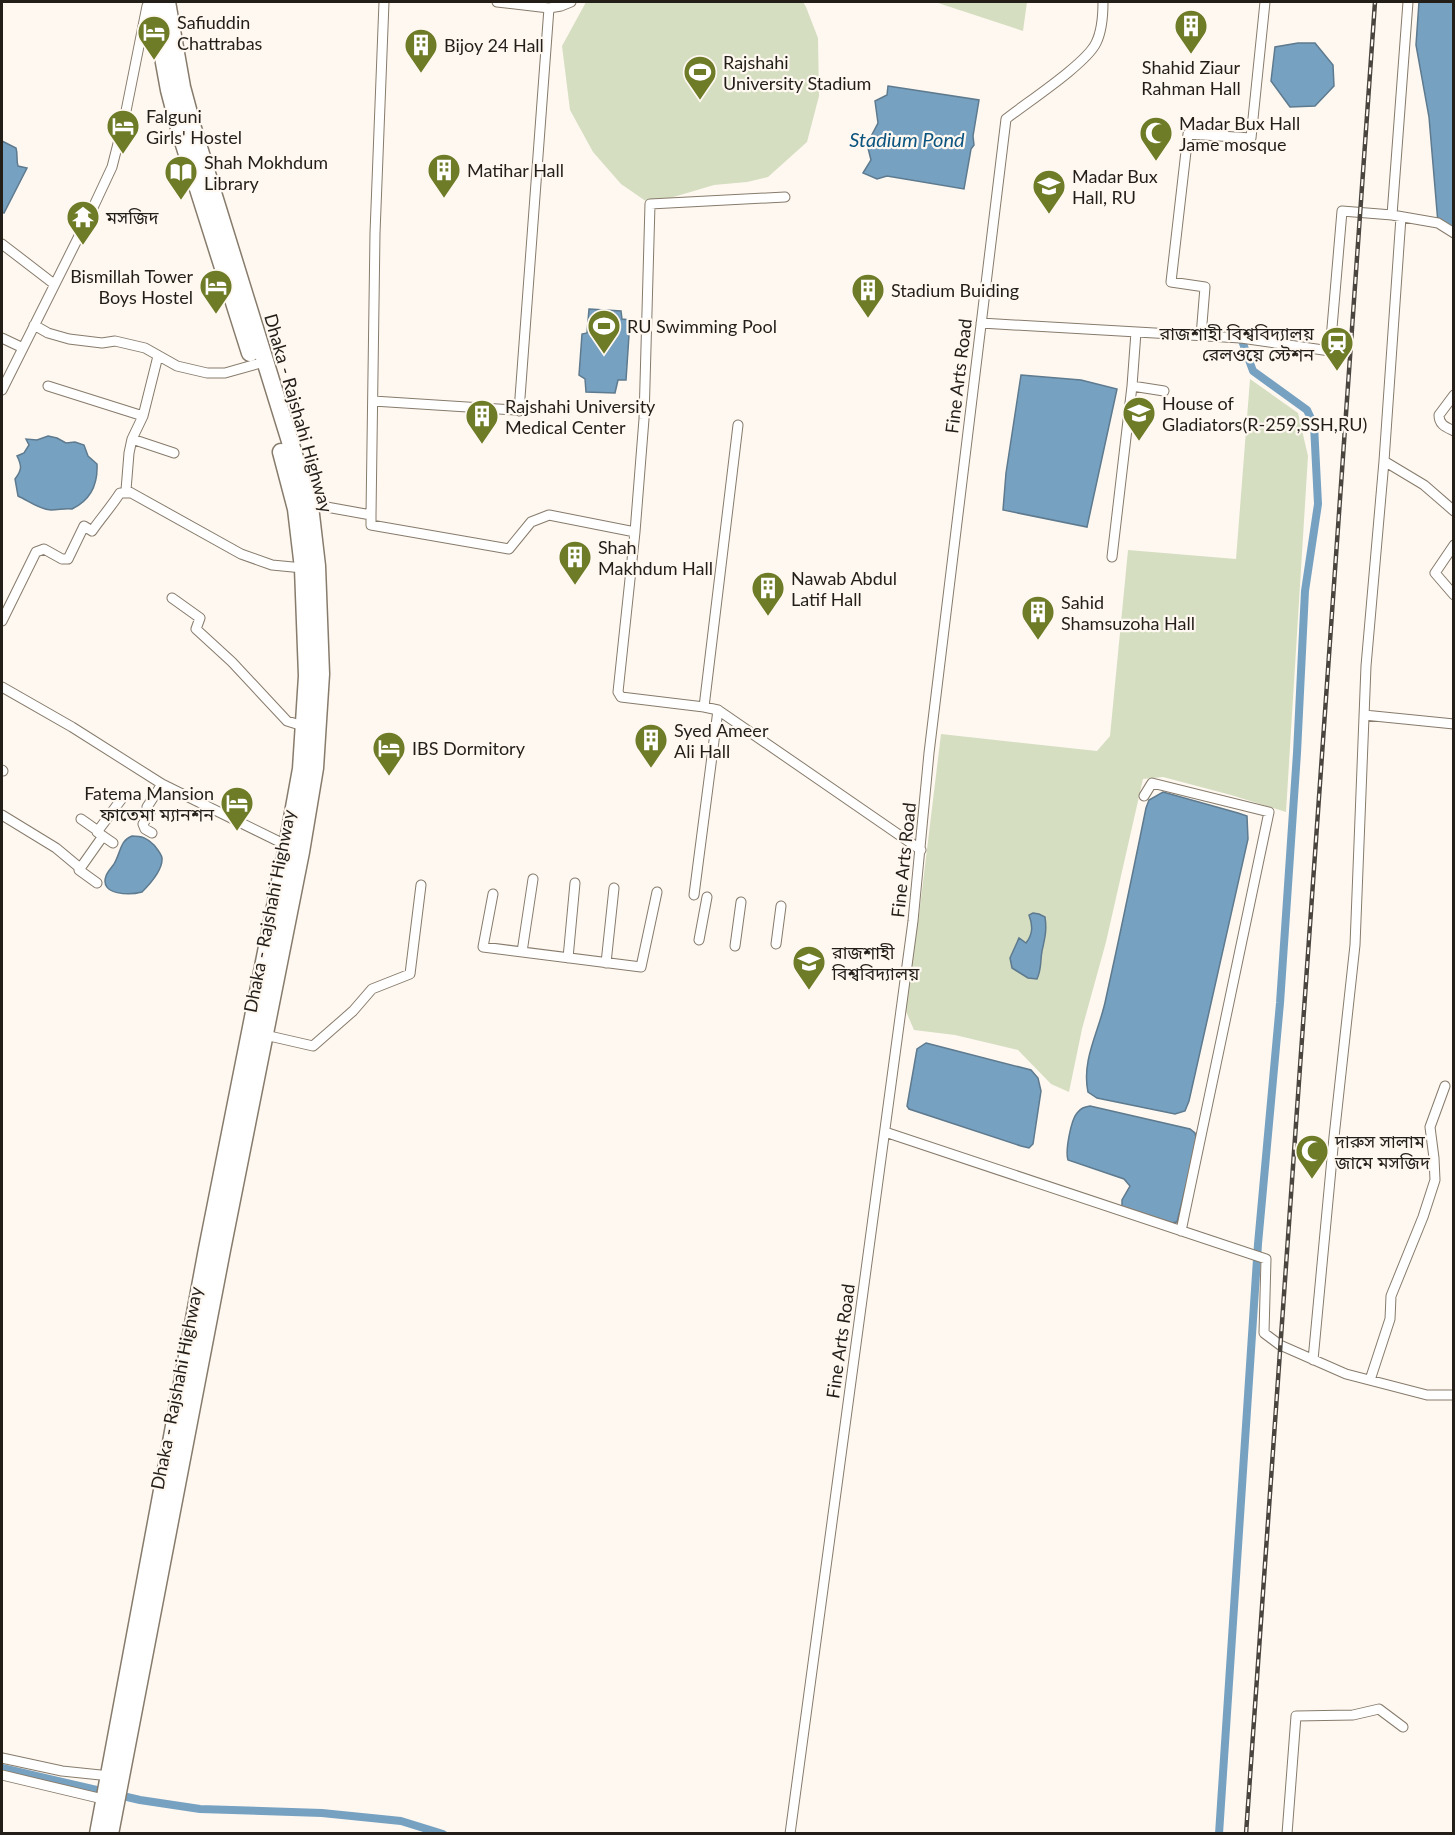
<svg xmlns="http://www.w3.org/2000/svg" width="1455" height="1835" font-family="Lato,'Noto Sans Bengali',sans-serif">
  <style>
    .green { fill: #d6dec1 }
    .water { fill: #77a1c1; stroke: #5e7a8e; stroke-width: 1.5 }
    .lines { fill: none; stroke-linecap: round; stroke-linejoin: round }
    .canal { stroke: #77a1c1; stroke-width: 8 }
    .minor-casing { stroke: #877b6b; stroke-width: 11 }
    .trunk-casing { stroke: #877b6b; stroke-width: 19 }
    .minor { stroke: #fff; stroke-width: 9 }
    .trunk { stroke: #fff; stroke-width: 16 }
    .rail-casing { stroke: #4a453e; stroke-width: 4.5 }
    .rail { stroke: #fef8f1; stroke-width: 2; stroke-dasharray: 7; stroke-linecap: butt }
    .labels { text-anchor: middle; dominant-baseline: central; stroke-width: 4.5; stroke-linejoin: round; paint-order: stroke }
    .poi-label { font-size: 18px; fill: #231e18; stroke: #fef8f1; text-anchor: start }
    .street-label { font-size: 18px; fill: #231e18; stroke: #fef8f1 }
    .water-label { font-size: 20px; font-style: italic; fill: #0a547f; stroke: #fef8f1 }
  </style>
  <rect width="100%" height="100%" fill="#fef8f1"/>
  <path class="green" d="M586,2H803L806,7L818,38L819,96L807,142L768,177L747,182L714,185L650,204L621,184L593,152L570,110L562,46Z
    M935,2H1027L1023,31Z
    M1250,379L1298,413L1308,456L1286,812L1231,795L1163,777L1143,779L1106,942L1082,1029L1069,1092L1051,1084L1018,1050L955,1035L914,1030L905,1009L919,915L941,734L1097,751L1110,736L1128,550L1236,559Z"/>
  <path class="water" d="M1419,2H1453V233L1438,223L1429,117L1416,45Z
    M1298,43H1315L1333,65L1334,86L1315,106L1290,107L1271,81L1275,47Z
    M888,86L979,100L973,136L974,145L971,149L964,189L887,176L877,179L863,173L871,160L867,144L878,123L875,101L887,95Z
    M2,141L16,148C18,155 16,159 18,166L27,168L4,213L2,212Z
    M589,309L621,311L622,319L630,320L626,380H618L615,393L586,392L585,379L579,375L582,334L587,333Z
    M1021,375L1081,380L1117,389L1087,527L1003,510L1006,473Z
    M48,436L57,438L66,443L75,442L84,445L88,456L97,464C98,485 91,500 72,509C65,508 59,510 51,510C38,509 29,501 18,496L15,479C22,470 22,466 17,456L24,453L29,445L26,439L37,440Z
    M1163,792L1238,813L1247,816L1248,839L1189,1101L1185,1111L1175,1114L1097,1098L1088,1092C1081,1059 1100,1030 1106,998C1120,935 1133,872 1146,808L1149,800Z
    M132,836C142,836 147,838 154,845C157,849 161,853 162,858C163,870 150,884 142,892C131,895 99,896 106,876C108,870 114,866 116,860C121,850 121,840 132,836Z
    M1033,913L1039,914L1045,917C1047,930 1045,938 1042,951C1040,962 1042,968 1037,979L1028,978L1012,968L1010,958L1019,938L1026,943C1033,934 1033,926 1029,915Z
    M926,1043L1031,1070L1038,1078L1041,1091L1033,1144L1029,1148L1021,1146L909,1109L907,1106L917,1049Z
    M1090,1106L1190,1129L1195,1133L1197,1141L1177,1222L1171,1223L1122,1207V1200L1130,1186L1124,1179L1068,1160C1065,1151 1071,1120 1077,1113C1081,1108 1084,1107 1090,1106Z"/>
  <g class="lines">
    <path class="canal" d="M2,1768L140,1800L200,1809L322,1813L401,1821L443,1834
      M1219,1834L1258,1244L1280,1003L1297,753L1305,591L1318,504L1314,425L1307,410L1253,371L1241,338"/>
    <g class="minor-casing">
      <path id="minor" d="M497,2L549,8L519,411
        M549,8L561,6L571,2
        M1392,215L1408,2
        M2,244L54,284
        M981,323L1241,338L1330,351L1342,211L1392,215L1438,223L1454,233
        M34,325L48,333L69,339L102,343L115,341L145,348L177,366L207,373H225L264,362
        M1136,332L1132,386L1164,391
        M1201,336L1205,287L1171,282L1188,134L1251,138L1265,2
        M2,338L23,348
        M158,356L143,416L132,439L129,453L126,490L241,554L272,565L303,568
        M48,386L143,416
        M2,390L90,214L112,167L125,116L147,6L153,5
        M1454,395L1439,415C1439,425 1446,427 1454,431
        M373,401L515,410
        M132,439L174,453
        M1384,461L1424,485L1454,511
        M310,506H321L371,515L375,233L384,2
        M371,515V525L509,549L531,522L549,515L635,532
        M1454,545L1435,573L1454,595
        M1112,557L1132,386
        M172,598L200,618L196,629L232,662L287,721L303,726
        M2,621L36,552L44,549L62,559H68L84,526L92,531C101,518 111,507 120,493H131
        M2,687L72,727L162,784L290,847
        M704,707L621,697L618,692L635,532L644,419L650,204L785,197
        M718,710L921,850
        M1364,715L1454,724
        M2,770L3,771
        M1144,796L1152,783L1269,812L1181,1231
        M2,815L56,848L80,868
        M81,819L98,831
        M152,833L145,829L143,824L150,813L147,807L162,784
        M113,843L97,832L123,797
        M97,883L79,870L103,836
        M493,894L483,947L641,967L657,892
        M694,895L718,710L704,707L738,425
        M699,940L707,897
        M776,944L781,906
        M735,946L741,902
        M522,952L533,879
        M568,958L575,883
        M606,963L614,888
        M265,1035L313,1046L353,1011L372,989L410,974L421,885
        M885,1132L1266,1259L1264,1333L1280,1345L1346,1374L1427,1395H1454
        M1313,1360L1334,1137L1355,945L1366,666L1384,461L1401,217
        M1370,1380L1390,1319L1391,1296L1423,1217L1435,1180L1434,1158L1430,1127L1445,1086
        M2,1758L62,1771L110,1776
        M2,1775L107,1800
        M790,1834L913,921L929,753L1006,119C1026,103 1086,64 1096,43C1102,31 1103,15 1103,2
        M1287,1834L1296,1716L1353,1715L1379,1709L1403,1727"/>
    </g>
    <g class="trunk-casing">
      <path id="trunk" d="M153,2L169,90L180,132L250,353
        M98,1834L207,1249L287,846L301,769L307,676L303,568L296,509L281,452
        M110,1834L222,1250L301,852L315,768L321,674L317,566L310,506L193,128L182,87L167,2"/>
    </g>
    <use href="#minor" class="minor"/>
    <use href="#trunk" class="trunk"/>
    <g class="rail-casing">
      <path id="rail" d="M1246,1834L1375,2"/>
    </g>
    <use href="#rail" class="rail"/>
  </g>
  <defs>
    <g id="building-pin" transform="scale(1.725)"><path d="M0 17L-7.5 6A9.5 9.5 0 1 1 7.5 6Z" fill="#6e7b27" stroke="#fef8f1"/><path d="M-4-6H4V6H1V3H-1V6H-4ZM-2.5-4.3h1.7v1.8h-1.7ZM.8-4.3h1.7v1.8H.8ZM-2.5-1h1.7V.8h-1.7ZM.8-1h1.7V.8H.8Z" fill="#fff"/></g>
    <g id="hotel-pin" transform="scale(1.725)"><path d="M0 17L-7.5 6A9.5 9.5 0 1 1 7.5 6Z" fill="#6e7b27" stroke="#fef8f1"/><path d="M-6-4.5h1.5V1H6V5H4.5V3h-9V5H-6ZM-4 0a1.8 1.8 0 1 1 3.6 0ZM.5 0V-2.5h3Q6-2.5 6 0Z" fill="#fff"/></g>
    <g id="stadium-pin" transform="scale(1.725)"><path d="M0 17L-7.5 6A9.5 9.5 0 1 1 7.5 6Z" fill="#6e7b27" stroke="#fef8f1"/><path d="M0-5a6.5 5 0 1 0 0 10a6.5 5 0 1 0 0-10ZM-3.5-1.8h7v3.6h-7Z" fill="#fff"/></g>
    <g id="mosque-pin" transform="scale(1.725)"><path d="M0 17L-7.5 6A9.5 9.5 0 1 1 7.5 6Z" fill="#6e7b27" stroke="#fef8f1"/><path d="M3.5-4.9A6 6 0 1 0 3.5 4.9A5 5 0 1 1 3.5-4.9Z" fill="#fff"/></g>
    <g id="library-pin" transform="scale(1.725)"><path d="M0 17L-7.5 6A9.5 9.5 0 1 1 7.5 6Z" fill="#6e7b27" stroke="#fef8f1"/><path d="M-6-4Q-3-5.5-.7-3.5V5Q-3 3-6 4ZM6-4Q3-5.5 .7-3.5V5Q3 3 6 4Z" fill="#fff"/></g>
    <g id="university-pin" transform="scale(1.725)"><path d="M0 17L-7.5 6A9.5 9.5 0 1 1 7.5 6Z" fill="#6e7b27" stroke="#fef8f1"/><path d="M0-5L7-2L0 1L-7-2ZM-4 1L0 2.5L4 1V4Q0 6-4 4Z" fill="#fff"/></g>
    <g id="temple-pin" transform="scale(1.725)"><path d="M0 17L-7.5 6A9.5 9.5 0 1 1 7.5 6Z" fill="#6e7b27" stroke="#fef8f1"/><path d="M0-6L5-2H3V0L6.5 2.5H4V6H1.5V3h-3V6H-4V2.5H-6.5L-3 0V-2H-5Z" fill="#fff"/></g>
    <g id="station-pin" transform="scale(1.725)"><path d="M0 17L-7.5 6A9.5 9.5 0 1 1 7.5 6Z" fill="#6e7b27" stroke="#fef8f1"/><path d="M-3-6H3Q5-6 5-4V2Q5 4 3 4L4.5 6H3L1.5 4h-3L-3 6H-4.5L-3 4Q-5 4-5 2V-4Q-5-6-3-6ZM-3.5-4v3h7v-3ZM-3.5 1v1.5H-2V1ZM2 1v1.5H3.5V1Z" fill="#fff"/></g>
  </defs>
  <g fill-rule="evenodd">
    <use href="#building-pin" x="1191" y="26"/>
    <use href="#hotel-pin" x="154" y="32"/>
    <use href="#building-pin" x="421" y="45"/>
    <use href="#stadium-pin" x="700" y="72"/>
    <use href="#hotel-pin" x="123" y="126"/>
    <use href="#mosque-pin" x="1156" y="133"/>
    <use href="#building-pin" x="444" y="170"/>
    <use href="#library-pin" x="181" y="172"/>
    <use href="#university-pin" x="1049" y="186"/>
    <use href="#temple-pin" x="83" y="217"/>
    <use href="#hotel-pin" x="216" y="286"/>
    <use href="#building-pin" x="868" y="290"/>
    <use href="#stadium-pin" x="604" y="326"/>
    <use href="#station-pin" x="1337" y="343"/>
    <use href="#university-pin" x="1139" y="413"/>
    <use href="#building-pin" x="482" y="416"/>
    <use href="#building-pin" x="575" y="557"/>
    <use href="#building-pin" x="768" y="588"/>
    <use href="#building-pin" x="1038" y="612"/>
    <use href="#building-pin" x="651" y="740"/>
    <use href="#hotel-pin" x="389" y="748"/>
    <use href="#hotel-pin" x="237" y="803"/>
    <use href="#university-pin" x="809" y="962"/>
    <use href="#mosque-pin" x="1312" y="1151"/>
  </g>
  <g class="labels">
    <g class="poi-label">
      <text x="177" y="22">Safiuddin<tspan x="177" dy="21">Chattrabas</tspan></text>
      <text x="444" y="45">Bijoy 24 Hall</text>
      <text x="723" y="62">Rajshahi<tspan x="723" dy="21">University Stadium</tspan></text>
      <text x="1191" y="67" text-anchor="middle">Shahid Ziaur<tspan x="1191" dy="21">Rahman Hall</tspan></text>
      <text x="146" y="116">Falguni<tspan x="146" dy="21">Girls' Hostel</tspan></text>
      <text x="1179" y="123">Madar Bux Hall<tspan x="1179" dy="21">Jame mosque</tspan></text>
      <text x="204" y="162">Shah Mokhdum<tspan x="204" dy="21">Library</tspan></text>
      <text x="467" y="170">Matihar Hall</text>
      <text x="1072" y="176">Madar Bux<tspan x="1072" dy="21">Hall, RU</tspan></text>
      <text x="106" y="217">মসজিদ</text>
      <text x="193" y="276" text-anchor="end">Bismillah Tower<tspan x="193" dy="21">Boys Hostel</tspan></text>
      <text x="891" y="290">Stadium Buiding</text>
      <text x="627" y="326">RU Swimming Pool</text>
      <text x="1314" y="333" text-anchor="end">রাজশাহী বিশ্ববিদ্যালয়<tspan x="1314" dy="21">রেলওয়ে স্টেশন</tspan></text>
      <text x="1162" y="403">House of<tspan x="1162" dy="21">Gladiators(R-259,SSH,RU)</tspan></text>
      <text x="505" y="406">Rajshahi University<tspan x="505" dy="21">Medical Center</tspan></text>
      <text x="598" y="547">Shah<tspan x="598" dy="21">Makhdum Hall</tspan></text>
      <text x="791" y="578">Nawab Abdul<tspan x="791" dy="21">Latif Hall</tspan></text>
      <text x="1061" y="602">Sahid<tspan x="1061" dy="21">Shamsuzoha Hall</tspan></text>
      <text x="674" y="730">Syed Ameer<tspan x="674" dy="21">Ali Hall</tspan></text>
      <text x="412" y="748">IBS Dormitory</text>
      <text x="214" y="793" text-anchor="end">Fatema Mansion<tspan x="214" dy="21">ফাতেমা ম্যানশন</tspan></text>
      <text x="832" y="952">রাজশাহী<tspan x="832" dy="21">বিশ্ববিদ্যালয়</tspan></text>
      <text x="1335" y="1141">দারুস সালাম<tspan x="1335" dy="21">জামে মসজিদ</tspan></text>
    </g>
    <g class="street-label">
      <text transform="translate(958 376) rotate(-83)">Fine Arts Road</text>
      <text transform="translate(299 413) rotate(74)">Dhaka - Rajshahi Highway</text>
      <text transform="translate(903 860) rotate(-84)">Fine Arts Road</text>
      <text transform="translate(269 911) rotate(-79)">Dhaka - Rajshahi Highway</text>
      <text transform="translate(840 1341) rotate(-82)">Fine Arts Road</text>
      <text transform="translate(176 1388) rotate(-79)">Dhaka - Rajshahi Highway</text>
    </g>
    <g class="water-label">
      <text x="907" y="139">Stadium Pond</text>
    </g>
  </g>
  <rect width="1455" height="1835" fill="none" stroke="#231e18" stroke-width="6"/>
</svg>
